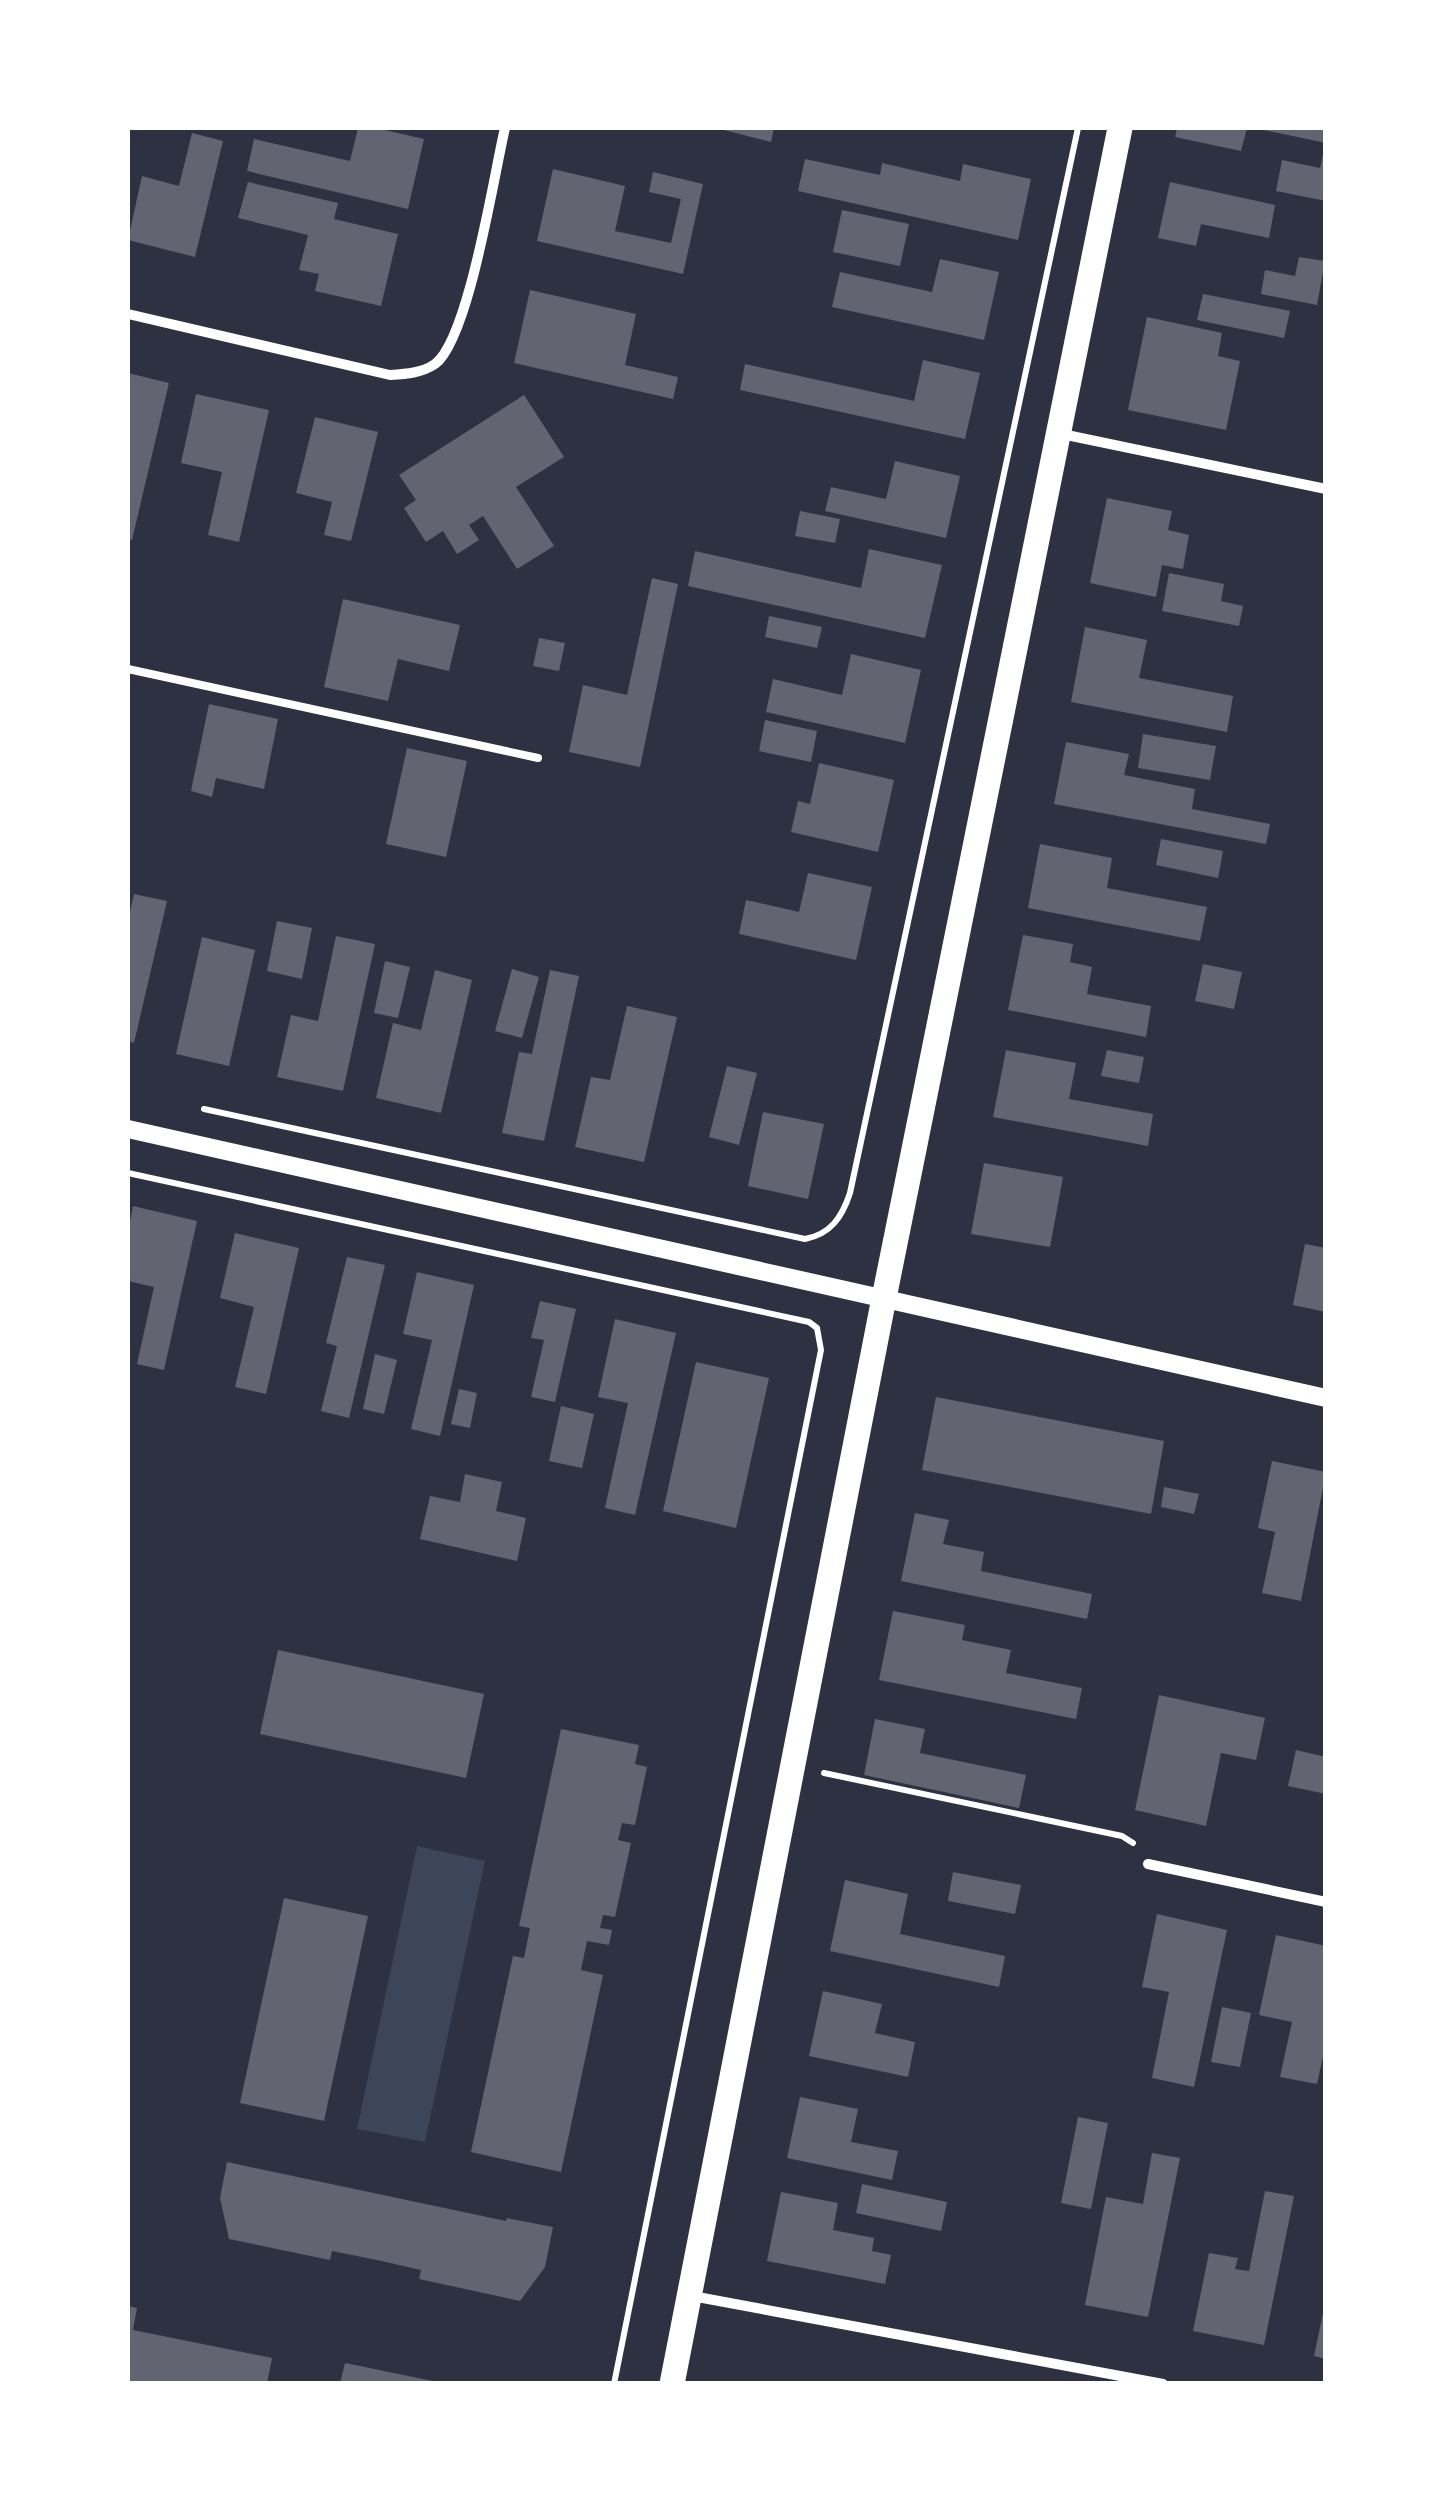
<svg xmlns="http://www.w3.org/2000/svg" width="1453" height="2511" font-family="Raleway,sans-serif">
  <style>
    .green { fill: #3c4559 }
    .building { fill: #626471 }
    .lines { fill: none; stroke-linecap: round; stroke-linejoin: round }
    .path { stroke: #fff; stroke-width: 6 }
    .service { stroke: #fff; stroke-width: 8 }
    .minor { stroke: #fff; stroke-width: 10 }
    .tertiary { stroke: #fff; stroke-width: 18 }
    .primary { stroke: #fff; stroke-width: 25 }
  </style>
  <rect width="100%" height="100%" fill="#2d3142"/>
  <path class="green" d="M417,1846L485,1861L425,2142L357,2129Z"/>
  <path class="building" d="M358,128H376L424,139L408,209L247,171L254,139L350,161Z
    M716,128H774L771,142Z
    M1177,128H1247L1241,151L1175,137Z
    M1259,128H1326V143L1259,129Z
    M192,133L223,141L195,257L128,240L142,176L179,186Z
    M1324,150L1326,201L1276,191L1282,160L1320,168Z
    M805,159L880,175L882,163L960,181L963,164L1031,179L1018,240L798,191Z
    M553,169L625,186L615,231L671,243L681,199L649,192L653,172L703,184L683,274L537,241Z
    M248,182L338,203L334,219L398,234L381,306L315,291L319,274L299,270L308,235L238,218Z
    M1170,182L1275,205L1269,238L1201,224L1196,246L1158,238Z
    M842,210L909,224L900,266L833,252Z
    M1299,257L1325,261L1317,305L1261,294L1265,270L1295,276Z
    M940,259L999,272L984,340L832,307L840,272L932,292Z
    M530,290L636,314L625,365L678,377L673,399L514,363Z
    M1203,294L1290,311L1284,338L1197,320Z
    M1147,317L1222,333L1218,356L1240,361L1226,430L1128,410Z
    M923,360L980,373L965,439L740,390L745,364L914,401Z
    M128,373L169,383L132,540L128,539Z
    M196,394L269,410L239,542L208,535L222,472L181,463Z
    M524,395L564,457L516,487L554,546L517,569L483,516L469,525L479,540L457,554L443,531L426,542L404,508L416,500L399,475Z
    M315,417L378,432L351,541L324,535L332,502L296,493Z
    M895,461L960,476L946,538L825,511L831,487L886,499Z
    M1107,498L1172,511L1168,530L1189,535L1183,569L1162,565L1156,597L1090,583Z
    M800,511L840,519L835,543L795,536Z
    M869,549L942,565L925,638L688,586L695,551L861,588Z
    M1169,573L1224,584L1221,601L1243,606L1239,626L1162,611Z
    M652,578L678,584L640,767L569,752L583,685L627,695Z
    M343,599L460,625L449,671L398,659L388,701L324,687Z
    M769,616L822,627L817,648L765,637Z
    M1085,627L1147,640L1139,678L1233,696L1227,732L1071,702Z
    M539,638L565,643L559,671L533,666Z
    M851,654L921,670L905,743L766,712L773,679L842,695Z
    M209,704L278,719L264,789L216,778L212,797L191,791Z
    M765,720L817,731L811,762L759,751Z
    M1143,734L1216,746L1210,780L1138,768Z
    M1066,742L1129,754L1124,775L1195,789L1192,809L1270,824L1266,844L1054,804Z
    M407,748L467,761L446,857L386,844Z
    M819,763L894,780L878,852L791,832L798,801L810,804Z
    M1161,839L1223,851L1218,878L1156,865Z
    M1040,844L1112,858L1107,888L1207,907L1200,941L1028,908Z
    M808,873L872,887L856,960L739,934L746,900L799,912Z
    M134,894L167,901L134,1043L128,1041V921Z
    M277,921L312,928L302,979L267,971Z
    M1023,935L1073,944L1070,962L1092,967L1087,994L1151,1006L1146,1037L1008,1010Z
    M336,936L375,944L343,1091L277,1077L291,1015L318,1021Z
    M202,937L255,950L229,1066L176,1054Z
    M385,961L410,967L398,1018L374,1013Z
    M1203,964L1242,972L1234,1009L1195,1001Z
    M512,969L539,977L522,1038L495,1031Z
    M435,970L472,980L441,1113L376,1098L393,1023L421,1030Z
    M550,970L579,976L544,1141L502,1133L519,1052L532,1054Z
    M627,1006L677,1017L644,1162L575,1147L591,1077L610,1080Z
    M1006,1050L1076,1063L1069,1099L1153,1114L1148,1146L993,1117Z
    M1107,1050L1144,1057L1139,1083L1101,1076Z
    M727,1066L757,1073L739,1145L709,1137Z
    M763,1112L824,1124L808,1199L748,1186Z
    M984,1163L1063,1177L1050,1247L971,1234Z
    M133,1206L197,1221L164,1370L137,1364L154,1287L128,1281V1231Z
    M235,1233L299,1248L266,1394L235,1387L254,1307L220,1298Z
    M1305,1244L1326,1248V1312L1293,1305Z
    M347,1257L385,1265L349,1418L321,1411L337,1346L326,1343Z
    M417,1272L474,1285L440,1436L411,1429L432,1340L403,1334Z
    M540,1301L576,1309L555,1402L531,1397L544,1340L531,1338Z
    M615,1319L676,1333L635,1515L605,1508L628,1403L598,1397Z
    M375,1354L397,1360L384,1414L363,1409Z
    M696,1362L769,1378L736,1528L663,1511Z
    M459,1389L477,1393L470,1428L451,1424Z
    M936,1397L1164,1441L1151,1514L922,1470Z
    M561,1406L594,1414L582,1468L549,1461Z
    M1272,1461L1326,1472L1301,1601L1262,1593L1275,1532L1258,1528Z
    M465,1474L502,1482L496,1511L526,1518L517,1561L420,1539L430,1496L460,1502Z
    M1164,1487L1199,1494L1194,1514L1161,1507Z
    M915,1513L949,1520L943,1544L984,1552L981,1571L1092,1594L1087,1619L901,1581Z
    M893,1611L965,1625L962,1640L1011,1650L1006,1673L1082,1688L1076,1719L879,1680Z
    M278,1650L484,1694L466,1778L260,1734Z
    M1159,1695L1265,1718L1256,1760L1221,1753L1206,1826L1135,1810Z
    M875,1719L925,1729L920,1753L1026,1775L1019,1808L864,1775Z
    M561,1729L639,1745L635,1764L647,1767L635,1825L622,1823L618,1840L631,1843L615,1917L603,1915L600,1928L612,1930L609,1945L587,1941L581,1970L603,1975L561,2172L471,2152L513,1956L524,1958L530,1928L519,1926Z
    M1296,1750L1326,1757V1794L1288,1786Z
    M953,1872L1021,1885L1015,1914L948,1901Z
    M845,1880L908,1894L900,1934L1005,1956L999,1987L830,1951Z
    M284,1898L368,1916L324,2121L240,2103Z
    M1157,1914L1227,1930L1194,2087L1152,2078L1169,1992L1142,1987Z
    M1276,1935L1326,1946V2043L1317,2084L1280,2077L1292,2022L1259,2015Z
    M823,1991L882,2004L875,2033L915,2042L908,2077L809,2056Z
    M1222,2007L1251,2013L1240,2067L1211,2062Z
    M800,2097L858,2109L851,2142L898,2151L892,2180L787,2158Z
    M1078,2117L1108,2123L1091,2209L1061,2203Z
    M1152,2153L1180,2158L1148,2317L1085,2305L1106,2197L1143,2204Z
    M227,2162L506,2221L507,2218L553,2227L545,2267L520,2301L419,2279L421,2270L377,2260L332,2251L330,2260L229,2239L220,2198Z
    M862,2184L947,2202L941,2231L856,2213Z
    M1265,2191L1294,2196L1264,2345L1193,2331L1209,2253L1238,2258L1235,2269L1249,2271Z
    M781,2192L838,2203L833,2230L874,2238L872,2251L891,2255L885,2284L767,2261Z
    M128,2306L137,2308L133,2330L272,2358L267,2384H128Z
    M1324,2308H1326V2359L1314,2356Z
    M345,2363L438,2382V2384H340Z"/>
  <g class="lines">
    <path class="path" d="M204,1109L805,1239C831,1234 842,1217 850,1193L1078,128
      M128,1173L809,1322L817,1328L821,1350L614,2384
      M824,1773L1122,1836L1133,1843"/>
    <path class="service" d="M128,669L538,758"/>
    <path class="minor" d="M128,314L390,375C406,374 422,373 435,364C469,339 494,174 505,128
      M1057,433L1326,489
      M1148,1864L1326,1902
      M692,2296L1163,2384"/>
    <path class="tertiary" d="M128,1129L1326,1398"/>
    <path class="primary" d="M672,2384L884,1298L1120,128"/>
  </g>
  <rect width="1453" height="2511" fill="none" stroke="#ffffff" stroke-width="260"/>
</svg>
